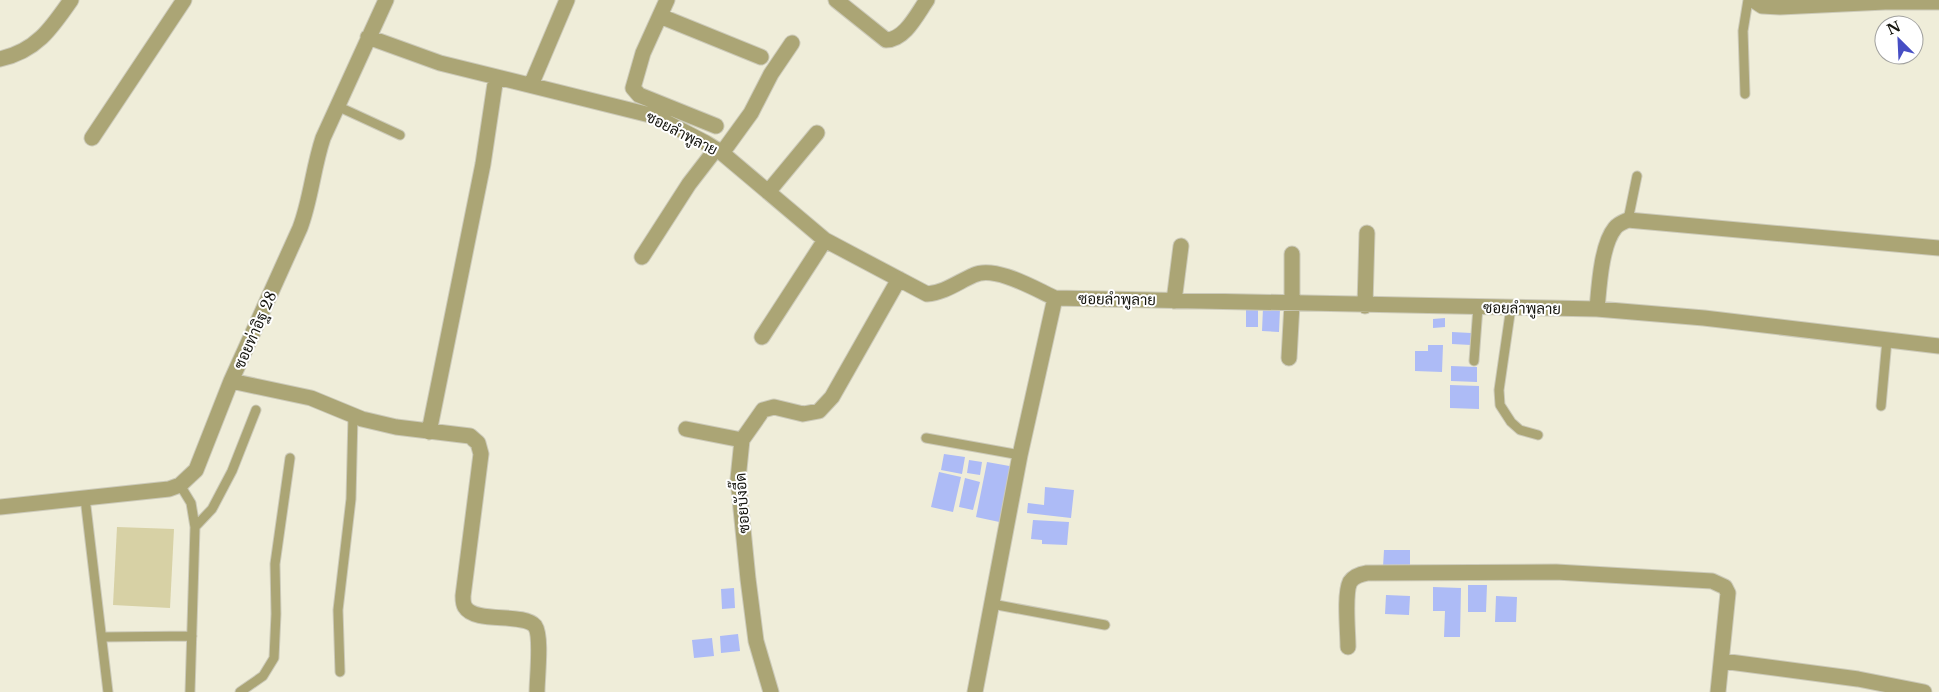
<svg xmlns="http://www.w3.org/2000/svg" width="1939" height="692" font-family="'Libre Baskerville',Sarabun,serif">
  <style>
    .green { fill: #d7d1a5 }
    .building { fill: #adbbf6 }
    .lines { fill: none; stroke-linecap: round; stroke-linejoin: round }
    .service-casing { stroke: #cccab9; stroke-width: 11 }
    .minor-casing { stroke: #cccab9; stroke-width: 17 }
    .service { stroke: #aba575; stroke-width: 9 }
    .minor { stroke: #aba575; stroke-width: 15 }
    .labels { text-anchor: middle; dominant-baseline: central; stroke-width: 4; stroke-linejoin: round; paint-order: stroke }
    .street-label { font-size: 15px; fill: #15150e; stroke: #fff }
  </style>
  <rect width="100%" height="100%" fill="#efedd9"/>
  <path class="green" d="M117,527L174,529L170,608L113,605Z"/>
  <path class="building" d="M1263,308L1280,309L1279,332L1262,331Z
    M1246,310H1258V327H1246Z
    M1445,318V327L1433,328V319Z
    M1452,332L1471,333V345L1452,344Z
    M1428,345H1443L1442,372L1415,371V351H1428Z
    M1451,366L1477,367V382L1451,381Z
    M1450,385L1479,386V409L1450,408Z
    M944,454L965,457L962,474L941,470Z
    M969,460L982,462L980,475L967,473Z
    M987,462L1015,467L1004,523L976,517Z
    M939,472L961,477L953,512L931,507Z
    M965,478L980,482L973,510L959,507Z
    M1045,487L1074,490L1071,518L1027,513L1028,503L1044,505Z
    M1033,520L1069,522L1067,545L1042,544V540L1031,539Z
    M1384,550H1410V567H1383Z
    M1468,585H1487L1486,612H1468Z
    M1433,587L1461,588L1460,637H1444L1445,611H1433Z
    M734,588L735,608L722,609L721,589Z
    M1386,595L1410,596L1409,615L1385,614Z
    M1496,596L1517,597L1516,622H1495Z
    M738,634L740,651L721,653L720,636Z
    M712,638L714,656L694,658L692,640Z"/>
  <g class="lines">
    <g class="service-casing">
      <path id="service" d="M1745,94L1743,31L1748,0
        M337,106L400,135
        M1628,220L1637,176
        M1511,307L1499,390L1500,405L1511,422L1520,430L1538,435
        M1474,361L1478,307
        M1881,406L1887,340
        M926,438L1020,455
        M180,485L191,503L195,527L190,692
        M85,498L108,692
        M195,527L212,509L232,471L256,410
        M992,604L1105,625
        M103,637L192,636
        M340,672L338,610L351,499L353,415
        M240,692L263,676L274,658L276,614L275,564L290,458"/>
    </g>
    <g class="minor-casing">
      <path id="minor" d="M667,0L643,53L633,88L639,95L716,126
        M836,0L886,40C905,40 917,14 927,0
        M1753,0L1762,6L1780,7L1885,2H1939
        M660,16L761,57
        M368,37L440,63L654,116L706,143L722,153L825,240L927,294C944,293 958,282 974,275C995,265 1035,289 1055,298L1597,309L1704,318L1939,346
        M0,59C36,51 51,29 71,0
        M531,85L567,0
        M92,138L184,0
        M722,153L751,113L771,74L792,43
        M768,192L817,133
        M642,257L689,184L716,149
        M1174,301L1181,246
        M1365,306L1367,233
        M1597,309C1599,288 1601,245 1615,228C1618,224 1623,222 1628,220L1939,248
        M762,337L825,240
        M1289,358L1292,304V254
        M231,381L311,398L362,419L396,427L470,436L478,443L481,454L463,596C463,599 463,604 465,607C475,624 523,612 535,626C542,636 537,678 537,692
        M686,429L742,440
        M429,432L483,164L496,77
        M0,507L169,489L180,485L196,470L231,381L300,228C311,199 313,168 323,138L386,0
        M1348,647C1348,632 1344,594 1350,582C1354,576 1361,574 1367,573L1556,572L1712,581L1725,587L1728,593L1718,692
        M1722,661L1858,679L1924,692
        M771,692L756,641L748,579L738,479L742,440L763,410L774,407L803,414L819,411L832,397L899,279
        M975,692L1020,455L1055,298"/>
    </g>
    <use href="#service" class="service"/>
    <use href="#minor" class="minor"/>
  </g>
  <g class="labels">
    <g class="street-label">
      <text transform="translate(682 133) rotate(27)">ซอยลำพูลาย</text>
      <text transform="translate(1117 299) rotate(1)">ซอยลำพูลาย</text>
      <text transform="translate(1522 308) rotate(1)">ซอยลำพูลาย</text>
      <text transform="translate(255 330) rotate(-66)">ซอยท่าอิฐ 28</text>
      <text transform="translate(742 503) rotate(-94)">ซอยบังอี๊ด</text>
    </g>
  </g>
  <g transform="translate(1899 40) rotate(336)"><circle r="24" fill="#ffffff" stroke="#a1a19f"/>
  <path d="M0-4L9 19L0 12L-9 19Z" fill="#464ec4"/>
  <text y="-8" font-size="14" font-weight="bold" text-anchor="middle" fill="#15150e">N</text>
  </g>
</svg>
